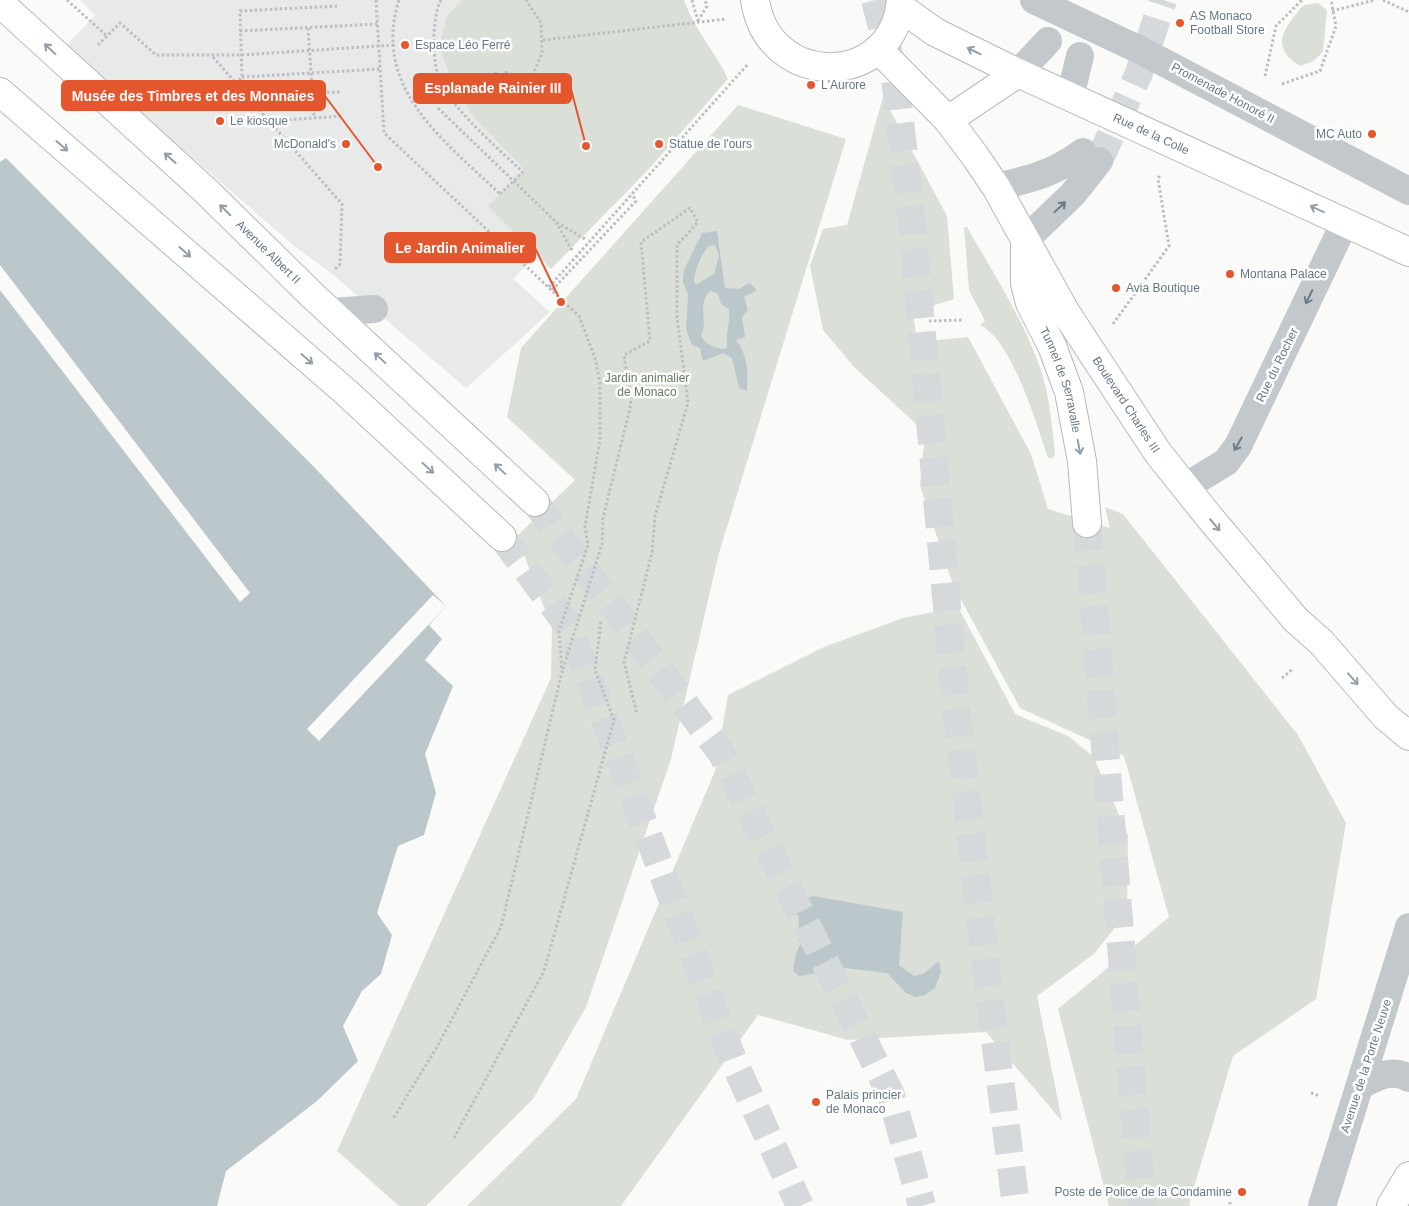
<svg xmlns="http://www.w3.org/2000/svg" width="1409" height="1206" font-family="Arial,sans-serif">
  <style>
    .built { fill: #e8e9e9 }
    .green { fill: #dadfd7 }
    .water { fill: #bbc7cb; fill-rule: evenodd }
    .pier { fill: #fafaf8 }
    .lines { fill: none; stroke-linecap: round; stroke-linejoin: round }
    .minor-tunnel { stroke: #d5d9db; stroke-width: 28; stroke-dasharray: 28 14; stroke-linecap: butt }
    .major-tunnel { stroke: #d5d9db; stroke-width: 28; stroke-dasharray: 28 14; stroke-linecap: butt }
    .major-casing { stroke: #b5babe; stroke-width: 30 }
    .path { stroke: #bbbfc2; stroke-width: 3; stroke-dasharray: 2.5 2.5; stroke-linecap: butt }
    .minor { stroke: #c3c8cc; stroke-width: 28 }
    .major { stroke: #fff; stroke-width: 28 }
    .path-bridge { stroke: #bbbfc2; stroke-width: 3; stroke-dasharray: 2.5 2.5; stroke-linecap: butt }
    .oneway { stroke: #939fa8 }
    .oneway2 { stroke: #6a7a87 }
    .poi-dot { fill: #e4572e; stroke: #fff; stroke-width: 2 }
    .labels { text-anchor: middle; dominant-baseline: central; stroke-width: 5; stroke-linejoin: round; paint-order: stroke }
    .poi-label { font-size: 12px; fill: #657683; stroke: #fff; text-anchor: start }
    .street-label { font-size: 12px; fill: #657683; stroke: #fff }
    .park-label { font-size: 12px; fill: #687a64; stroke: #fff }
    .leader { fill: none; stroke: #e4572e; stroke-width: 2 }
    .callout-dot { fill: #e4572e; stroke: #fff; stroke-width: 2 }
    .callout { fill: #e4572e; stroke: #e4572e; stroke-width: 2 }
    .callout-label { font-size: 14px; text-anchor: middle; font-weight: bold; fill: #fff }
  </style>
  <rect width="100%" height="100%" fill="#fafaf8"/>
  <path class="built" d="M80,0H544L587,204L513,279L550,312L466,388L331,273L293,245L65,47L95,15Z"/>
  <path class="green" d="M462,0H684C694,29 715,51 728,79L649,169L551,269L488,206L524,169L471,114L450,76L439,46L447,16Z
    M1318,3L1327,10L1323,52L1312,62L1300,66C1278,53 1277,38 1293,18C1296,15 1299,9 1303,6C1307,4 1314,4 1318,3Z
    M883,97L947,216L954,299L913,312L917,342L968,337L1031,454L1048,509L1110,528L1105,507L1123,514L1298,735L1346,823L1316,999L1233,1056L1189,1204L1191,1206H1109L1058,1009L1169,917L1124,756L1020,708L953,585L920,486L925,432L855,368L823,330L810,266L823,229L847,225Z
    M738,105L846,139L719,553L671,759L586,1007L533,1099L426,1206H399L337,1151L551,678L552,629L517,536L575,480L507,417L521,348Z
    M964,227H967C993,273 1023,318 1040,368C1050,396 1052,426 1055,455L1052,458H1048C1037,425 1012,340 980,325L985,321L969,290Z
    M958,607L1015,714L1068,736L1093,756L1128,835L1127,912L1094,954L1037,996L1062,1121L986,1032L848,1040L758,1015L621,1206H467L576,1099L715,771L728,695L824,647L903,618Z"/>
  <path class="water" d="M6,158L316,469L446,606L429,625L442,639L425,660L453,686L425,754L436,793L424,835L398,846L377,913L392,935L381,974L362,991L343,1026L358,1061L317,1101L226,1171L217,1206H0V162Z
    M717,231L725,288L739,289L750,283L757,290L744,297L748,310L742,317L745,337L736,340C748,356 748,371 747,391L739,388L732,358L723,353L703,361L700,348L692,345L686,330L688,295L683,282L684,270L702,233ZM715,245L719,256L714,274L697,284L694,283C694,270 701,256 708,246ZM710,291L718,294L721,304L729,309C730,324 726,333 727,346L725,349C716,349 705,344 701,336C709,320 696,305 710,291Z
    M814,896L903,912L899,965L914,976L923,974L939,961L941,972L935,988L925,995L915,997L906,993L887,973L845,968L799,976L793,971L796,953L801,943L798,941L799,916L795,913L792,901Z"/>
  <path class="pier" d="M0,265L250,593L240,602L0,290Z
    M433,595L446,606L319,741L307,729Z"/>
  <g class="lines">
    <path class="minor-tunnel" d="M1099,161L1139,73L1163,0"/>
    <path class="major-tunnel" d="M875,0L895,78L912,225L956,706L988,985L1016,1206
      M535,502L722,754L891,1095L922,1206
      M1087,523L1142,1206
      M502,537L570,628L733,1060L800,1206"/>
    <g class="major-casing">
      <g id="major">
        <path d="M755,0C768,89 893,90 901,0"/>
        <path id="s1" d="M0,3L206,191L312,295L535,502"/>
        <path id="s2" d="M900,7L935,32L1018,73L1409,252"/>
        <path id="s3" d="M878,49L948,120L975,156L996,187L1066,313L1158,453L1210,518L1296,620L1321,642L1386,717L1409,736"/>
        <path d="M0,92L347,393L502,537"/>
        <path d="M948,120L1018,73"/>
        <path id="s4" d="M1025,242V283L1030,303L1052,346L1069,392L1082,461L1087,523"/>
        <path d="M1391,1206L1409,1176"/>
      </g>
    </g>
    <path class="path" d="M67,0L107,36
      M376,0L384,133L579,316L595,358L600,383V440L585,526L588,545L559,631L562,672L501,927L437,1047L393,1119
      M399,0C371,89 445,141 500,194
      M441,0C431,19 431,71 444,89C463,118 497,148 523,172
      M692,0L698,21
      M1383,0L1409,12
      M1332,11L1375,0
      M698,21L707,6L705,0
      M308,28L314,118
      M240,31L377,24
      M543,40L726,19
      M98,45L120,23L156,55H241L394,45
      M213,57L342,204L340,264L334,270
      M506,71L512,98
      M495,72L512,101
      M1265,76L1276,26L1302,0
      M242,77L380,69
      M236,84L242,77L240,11L338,6
      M1282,84L1320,71L1336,26L1331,0
      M247,95L341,92
      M455,102L469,90L505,89L524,82L533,74L542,53L541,23L526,0
      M438,108L556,222L585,239
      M269,121L343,116
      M556,222L573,252
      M549,287L748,64
      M552,290L636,201L632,194
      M929,321L964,320
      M1113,324L1169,246L1158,179L1160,175
      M563,669L602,544L603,518L631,404L624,355L650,341L641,242L690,208L698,222L677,245V317L688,403L655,516L652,553L624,662L637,714
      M1282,678L1293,669
      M1311,1093L1320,1096
      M454,1138L544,971L614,720L595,670L601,621
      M1230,1202V1206"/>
    <path class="minor" d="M1034,0L1142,51L1409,191
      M1018,73L1048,41
      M1070,97L1080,56
      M996,187C1031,179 1053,174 1083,152
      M1025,240L1072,195L1099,161
      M331,312L374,309
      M1185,487L1226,462L1238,446L1345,222
      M1361,1085C1377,1077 1392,1068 1409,1078
      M1322,1206L1409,927"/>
    <use href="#major" class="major"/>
    <path class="path-bridge" d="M500,194L523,172"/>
  </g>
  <defs><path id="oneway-shaft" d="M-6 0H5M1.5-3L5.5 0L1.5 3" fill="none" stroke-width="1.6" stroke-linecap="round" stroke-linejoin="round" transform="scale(1.25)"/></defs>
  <g class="oneway">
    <use href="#oneway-shaft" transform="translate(50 49) rotate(-137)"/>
    <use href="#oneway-shaft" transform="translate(974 51) rotate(-154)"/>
    <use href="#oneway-shaft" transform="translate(62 146) rotate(41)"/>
    <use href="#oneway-shaft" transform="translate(170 158) rotate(-138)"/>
    <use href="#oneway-shaft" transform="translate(1317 209) rotate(-155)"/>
    <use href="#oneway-shaft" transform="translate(225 210) rotate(-135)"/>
    <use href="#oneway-shaft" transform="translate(185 252) rotate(41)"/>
    <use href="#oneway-shaft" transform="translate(380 358) rotate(-137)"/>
    <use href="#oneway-shaft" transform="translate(307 359) rotate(41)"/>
    <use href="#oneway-shaft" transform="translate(1079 447) rotate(79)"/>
    <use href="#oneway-shaft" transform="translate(428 468) rotate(43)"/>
    <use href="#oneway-shaft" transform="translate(500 469) rotate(-137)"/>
    <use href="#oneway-shaft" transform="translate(1215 525) rotate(50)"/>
    <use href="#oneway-shaft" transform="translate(1353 679) rotate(49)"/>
  </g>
  <g class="oneway2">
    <use href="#oneway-shaft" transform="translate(1060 207) rotate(-43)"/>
    <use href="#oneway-shaft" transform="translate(1309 297) rotate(116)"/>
    <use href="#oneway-shaft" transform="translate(1238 444) rotate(120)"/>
  </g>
  <g class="poi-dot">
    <circle cx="1180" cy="23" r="5"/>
    <circle cx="405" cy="45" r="5"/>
    <circle cx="811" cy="85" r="5"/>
    <circle cx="220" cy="121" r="5"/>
    <circle cx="1372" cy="134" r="5"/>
    <circle cx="346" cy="144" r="5"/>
    <circle cx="659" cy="144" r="5"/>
    <circle cx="1230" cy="274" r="5"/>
    <circle cx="1116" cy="288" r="5"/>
    <circle cx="816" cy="1102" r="5"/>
    <circle cx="1242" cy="1192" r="5"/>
  </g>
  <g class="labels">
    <g class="poi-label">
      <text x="1190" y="16">AS Monaco<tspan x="1190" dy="14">Football Store</tspan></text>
      <text x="415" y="45">Espace Léo Ferré</text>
      <text x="821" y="85">L'Aurore</text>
      <text x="230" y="121">Le kiosque</text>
      <text x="1362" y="134" text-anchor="end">MC Auto</text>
      <text x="336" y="144" text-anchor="end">McDonald's</text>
      <text x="669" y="144">Statue de l'ours</text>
      <text x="1240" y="274">Montana Palace</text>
      <text x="1126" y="288">Avia Boutique</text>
      <text x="826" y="1095">Palais princier<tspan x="826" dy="14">de Monaco</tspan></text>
      <text x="1232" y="1192" text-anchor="end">Poste de Police de la Condamine</text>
    </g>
    <g class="street-label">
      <text transform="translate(1223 93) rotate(28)">Promenade Honoré II</text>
      <text stroke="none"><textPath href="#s2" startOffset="282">Rue de la Colle</textPath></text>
      <text stroke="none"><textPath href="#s1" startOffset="366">Avenue Albert II</textPath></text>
      <text transform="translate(1277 365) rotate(-64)">Rue du Rocher</text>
      <text stroke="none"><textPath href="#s4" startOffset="145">Tunnel de Serravalle</textPath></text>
      <text stroke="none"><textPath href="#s3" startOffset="436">Boulevard Charles III</textPath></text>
      <text transform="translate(1366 1066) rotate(-72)">Avenue de la Porte Neuve</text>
    </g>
    <g class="park-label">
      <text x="647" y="378">Jardin animalier<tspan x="647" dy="14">de Monaco</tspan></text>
    </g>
  </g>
  <path class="leader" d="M586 146L571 89M378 167L325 96M561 302L535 248"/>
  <g class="callout-dot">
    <circle cx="586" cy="146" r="5"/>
    <circle cx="378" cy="167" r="5"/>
    <circle cx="561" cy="302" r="5"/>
  </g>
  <g class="callout">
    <rect x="414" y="74" width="157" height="29" rx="5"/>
    <rect x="62" y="81" width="263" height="29" rx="5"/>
    <rect x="385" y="233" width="150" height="29" rx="5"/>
  </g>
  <g class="callout-label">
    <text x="493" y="93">Esplanade Rainier III</text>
    <text x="193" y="101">Musée des Timbres et des Monnaies</text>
    <text x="460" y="253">Le Jardin Animalier</text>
  </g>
</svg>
